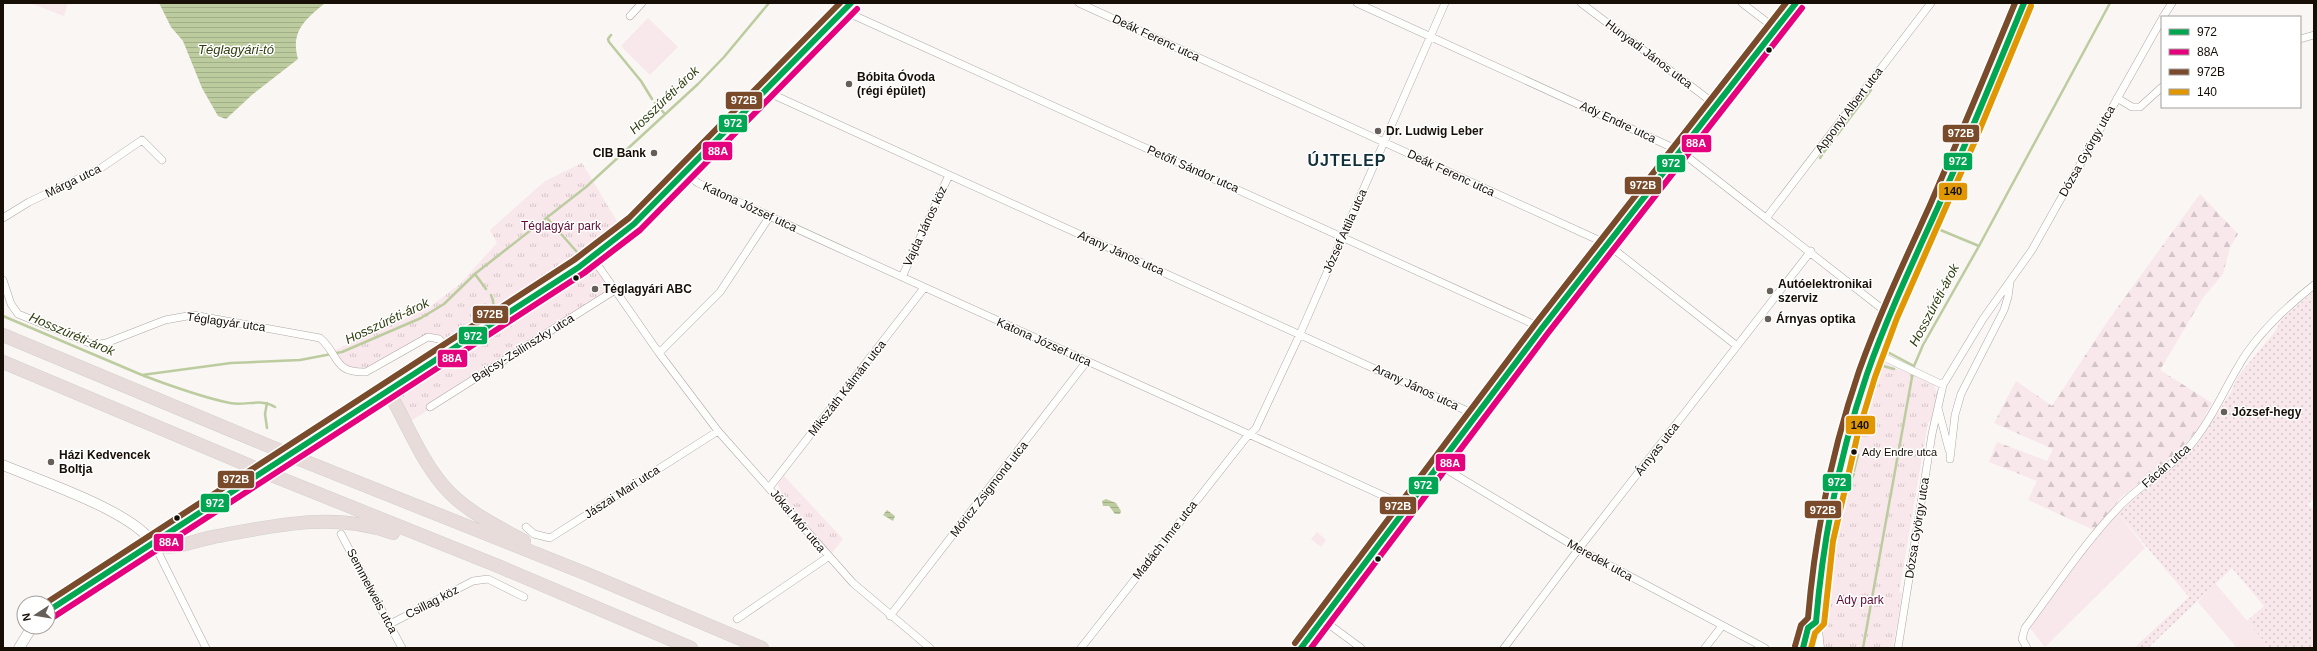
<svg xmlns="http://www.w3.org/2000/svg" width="2317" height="651" font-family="Helvetica,sans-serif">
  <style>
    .grass { fill: #f8e7eb }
    .forest { fill: url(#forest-firs) }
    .park { fill: url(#park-tufts) }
    .garden { fill: url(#garden-dots) }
    .water { fill: url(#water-rules) }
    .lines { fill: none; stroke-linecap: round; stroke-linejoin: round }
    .stream { stroke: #bccc9f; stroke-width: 2.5 }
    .secondary-tunnel { stroke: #d7d3d0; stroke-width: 10; stroke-dasharray: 10 5; stroke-linecap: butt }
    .street-casing { stroke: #afa8a4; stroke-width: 8 }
    .secondary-casing { stroke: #afa8a4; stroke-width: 11 }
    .highway-casing { stroke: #d3d0ce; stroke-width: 14 }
    .street { stroke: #fefefd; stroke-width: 7 }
    .secondary { stroke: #fefefd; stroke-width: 10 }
    .highway { stroke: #e7dcda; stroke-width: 13 }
    .highway-bridge-casing { stroke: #d3d0ce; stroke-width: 14; stroke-linecap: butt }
    .highway-bridge { stroke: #e7dcda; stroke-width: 13 }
    .bus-1-casing { stroke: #fff; stroke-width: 9 }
    .bus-2-casing { stroke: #fff; stroke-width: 9 }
    .bus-3-casing { stroke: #fff; stroke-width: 9 }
    .bus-4-casing { stroke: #fff; stroke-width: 9 }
    .bus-1 { stroke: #00a651; stroke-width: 6 }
    .bus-2 { stroke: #e5007d; stroke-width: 6 }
    .bus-3 { stroke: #7a4b2a; stroke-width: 6 }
    .bus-4 { stroke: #e19701; stroke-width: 6 }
    .bus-dot { fill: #170e06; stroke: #fff; stroke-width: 1.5 }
    .poi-dot { fill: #665f59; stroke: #fff; stroke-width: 1.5 }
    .labels { text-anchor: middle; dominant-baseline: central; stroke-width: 3; stroke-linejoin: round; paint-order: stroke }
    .bus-label { font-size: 11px; fill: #170e06; stroke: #fff; text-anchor: start }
    .street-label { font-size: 12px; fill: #170e06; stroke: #fff }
    .poi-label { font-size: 12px; font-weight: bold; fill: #170e06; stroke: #fff; text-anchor: start }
    .park-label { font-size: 12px; fill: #5d0c35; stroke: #fff }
    .water-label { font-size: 13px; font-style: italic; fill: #303f11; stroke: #fff }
    .district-label { font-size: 16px; font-weight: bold; letter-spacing: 1px; fill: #12303a; stroke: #fff }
    .line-badge { stroke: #fff; stroke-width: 1.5 }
    .badge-label { font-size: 11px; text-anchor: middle; font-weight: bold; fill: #fff }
    .pale-badge-label { font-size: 11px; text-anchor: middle; font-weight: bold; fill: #111 }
  </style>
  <defs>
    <pattern id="forest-firs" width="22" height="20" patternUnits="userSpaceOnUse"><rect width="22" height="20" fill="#f8e7eb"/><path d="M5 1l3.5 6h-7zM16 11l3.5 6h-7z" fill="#d4c5c8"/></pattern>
    <pattern id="park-tufts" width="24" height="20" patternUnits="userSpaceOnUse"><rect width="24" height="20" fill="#f8e7eb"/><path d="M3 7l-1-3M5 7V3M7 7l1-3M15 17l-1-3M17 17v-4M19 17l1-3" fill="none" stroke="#d4c5c8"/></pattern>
    <pattern id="garden-dots" width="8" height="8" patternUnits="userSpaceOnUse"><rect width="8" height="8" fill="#f8e7eb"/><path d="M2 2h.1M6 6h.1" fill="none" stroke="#d4c5c8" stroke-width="1.8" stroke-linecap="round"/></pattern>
    <pattern id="water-rules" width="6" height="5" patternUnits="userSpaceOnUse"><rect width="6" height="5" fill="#bccc9f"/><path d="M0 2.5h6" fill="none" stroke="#a1ae87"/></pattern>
  </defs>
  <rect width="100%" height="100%" fill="#f9f6f4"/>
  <path class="grass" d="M30,3H68L64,16Z
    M648,18L678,47L650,75L621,46Z
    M2118,513L2145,548L2045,647L2026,623L2096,531L2101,533Z
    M1317,532L1326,540L1321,547L1311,539Z
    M2215,583L2270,648H2237L2198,602Z"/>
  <path class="forest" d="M2200,194L2238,234L2230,247L2223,274L2202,299L2160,370L2212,403L2198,429L2176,454L2120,498L2096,531L2028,500L2037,481L1989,462L1997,442L2047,461L2053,449L1994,423L2016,381L2052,406L2107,322Z"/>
  <path class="park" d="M582,163L618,223L592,257L615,290L408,423L388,391L451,351L434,337L366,372L347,371L331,352L427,309L460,284L497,243L490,230L545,181Z
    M1882,362L1934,385L1937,394L1931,422H1928L1899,592L1902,593L1893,648H1824L1820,618L1825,568L1835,532L1840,506V499L1848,472H1851L1855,451H1853L1854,433L1874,366Z
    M784,476L843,539L831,554L781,494L778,484Z"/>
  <path class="garden" d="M2314,291V498L2308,504L2314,511V648H2270L2247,621L2264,606L2232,568L2148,648H2134L2189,597L2118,513L2199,442L2231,392L2238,376L2274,333L2282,319Z"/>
  <path class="water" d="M159,3H325C306,19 290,31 298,59L253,94L226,119L218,116L202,88L183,41L171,27Z
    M1106,499L1116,503L1121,511L1120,514H1115L1109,506H1103L1102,501Z
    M887,510L895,516L893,521L883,515Z"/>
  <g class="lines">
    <path class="stream" d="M611,35L608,39L609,42L641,81L652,99
      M655,103L665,114
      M1837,135L1871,90
      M1824,152L1833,140
      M1820,158L1822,155
      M696,170L712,154
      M547,218L577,252
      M1938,229L1979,246
      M596,246L674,173
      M604,259L635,231L682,185
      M475,274L486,289
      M3,316L142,375L231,363L300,360L342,352L421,318L444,304L476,273L586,187L698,84L724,57L769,3
      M458,338C474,328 502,318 491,295
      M1882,349L1914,366
      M1883,366L1894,369
      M1875,373L1881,367
      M144,376C172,386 200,397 230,403C246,406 261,398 275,407
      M267,403L265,414L267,428
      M1859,444C1852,430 1868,393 1873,378
      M1854,471L1858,455
      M1840,512L1843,495L1854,474
      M1830,552L1839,519
      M1863,648L1914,366L1923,345L1979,246L2110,3"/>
    <path class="secondary-tunnel" d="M250,480L294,452"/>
    <g class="street-casing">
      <path id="street" d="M1079,3L1607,244L1737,346
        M1357,3L1680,151L1890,315
        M1581,3L1716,105
        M1742,3L1776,29
        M845,9L853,15L1542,328
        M630,16L642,3
        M2163,17L2172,3
        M2300,39L2314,35
        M765,91L1476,415
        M2117,98L2132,107H2140L2162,87
        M684,172L698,183C933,293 1172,398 1408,507
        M1767,217L1931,3
        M3,218L29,202L101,168L142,140L162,160
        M592,257L659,353L718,431L853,583L930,648
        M902,277L949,175
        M3,280L11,304L18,314L94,345L106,343L165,320L193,315L320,338C340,355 332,373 366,372L428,337L439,339L451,351
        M659,353L720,292L770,216
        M1875,353L1943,385
        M430,407L615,290
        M1938,408L1949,450L1951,451
        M1950,459L1955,415L1961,394L2004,310L2008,297L2010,282
        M1439,465L1579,549L1765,648
        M769,488L924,288
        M526,527L534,534L550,538L718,431
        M341,534L402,648
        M154,544L206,648
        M890,616L1087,361
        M737,619L828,557
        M1323,620L1361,648
        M390,624L473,581L488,579L524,597
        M1081,648L1245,439L1256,428L1300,334L1445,3
        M1504,648L1574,555L1811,251
        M1705,648L1722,626
        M1898,648L1932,434L1943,385L1983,319L2032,250L2162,19
        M2027,648L2022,639L2025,628C2055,588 2085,542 2120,506C2142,483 2172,468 2193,442C2212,419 2223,392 2238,367C2256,335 2285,308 2314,285"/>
    </g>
    <g class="secondary-casing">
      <path id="secondary" d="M299,449L513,312L579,267L634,224L851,3
        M3,465C43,482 130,510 154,544
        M48,611L250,480
        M19,648L32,627
        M1301,648L1542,328L1796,3
        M1803,648L1808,628L1816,622
        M1819,648L1816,622L1820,572L1837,485L1857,405L1890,315L1968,138L2024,3"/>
    </g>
    <g class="highway-casing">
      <path id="highway" d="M3,335L281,451
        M3,362L255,468
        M388,391C408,424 422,465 450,493C470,513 498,527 524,541
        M299,459L587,574L762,648
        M274,476L498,566L691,648
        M154,544C175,551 192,541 213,537C272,526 335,511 393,533"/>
    </g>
    <use href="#street" class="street"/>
    <use href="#secondary" class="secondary"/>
    <use href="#highway" class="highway"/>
    <g class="highway-bridge-casing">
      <path id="highway-bridge" d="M281,451L299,459
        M255,468L274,476"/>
    </g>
    <use href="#highway-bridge" class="highway-bridge"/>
    <g class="bus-1-casing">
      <path id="bus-1" d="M48,611L579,267L634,224L851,3
        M1301,648L1542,328L1796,3
        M1803,648L1808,628L1816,622C1823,538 1840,453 1867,374C1887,317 1913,262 1938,207C1968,139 1996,71 2024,3"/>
    </g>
    <g class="bus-2-casing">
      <path id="bus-2" d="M52,618L584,273L640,230L857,9
        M1311,648L1548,333L1802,8"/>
    </g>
    <g class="bus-3-casing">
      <path id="bus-3" d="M46,603L574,260L629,218L840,3
        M1295,643L1536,323L1786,3
        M1795,646L1801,625L1808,618C1815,535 1832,450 1859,371C1879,315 1905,260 1930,205C1959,138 1987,71 2015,3"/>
    </g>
    <g class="bus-4-casing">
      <path id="bus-4" d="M1811,648L1815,633L1824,624L1833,541L1858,433L1875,377L1897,318L1975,141L2031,6"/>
    </g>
    <use href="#bus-1" class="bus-1"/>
    <use href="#bus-2" class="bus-2"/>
    <use href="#bus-3" class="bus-3"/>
    <use href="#bus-4" class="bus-4"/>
  </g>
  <g class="bus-dot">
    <circle cx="1769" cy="50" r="3.5"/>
    <circle cx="576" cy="278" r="3.5"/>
    <circle cx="1854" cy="452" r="3.5"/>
    <circle cx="177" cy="518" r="3.5"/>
    <circle cx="1378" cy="559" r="3.5"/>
  </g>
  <g class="poi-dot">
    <circle cx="849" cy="84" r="4"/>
    <circle cx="1378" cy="131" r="4"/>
    <circle cx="654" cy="153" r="4"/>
    <circle cx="595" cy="289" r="4"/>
    <circle cx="1770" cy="291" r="4"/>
    <circle cx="1768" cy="319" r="4"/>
    <circle cx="2224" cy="412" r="4"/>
    <circle cx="51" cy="462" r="4"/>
  </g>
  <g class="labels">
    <g class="bus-label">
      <text x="1862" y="452">Ady Endre utca</text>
    </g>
    <g class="street-label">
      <text transform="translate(1156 38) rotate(25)">Deák Ferenc utca</text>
      <text transform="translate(1649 54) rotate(37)">Hunyadi János utca</text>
      <text transform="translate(1849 110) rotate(-53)">Apponyi Albert utca</text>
      <text transform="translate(1618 122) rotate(25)">Ady Endre utca</text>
      <text transform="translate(2087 151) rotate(-61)">Dózsa György utca</text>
      <text transform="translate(1193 169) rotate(24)">Petőfi Sándor utca</text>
      <text transform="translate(1451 173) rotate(25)">Deák Ferenc utca</text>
      <text transform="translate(73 181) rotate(-26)">Márga utca</text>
      <text transform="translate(750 207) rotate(25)">Katona József utca</text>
      <text transform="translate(925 226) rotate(-65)">Vajda János köz</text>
      <text transform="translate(1345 231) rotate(-66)">József Attila utca</text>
      <text transform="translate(1121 253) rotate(24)">Arany János utca</text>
      <text transform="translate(226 322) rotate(8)">Téglagyár utca</text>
      <text transform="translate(1044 342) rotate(24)">Katona József utca</text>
      <text transform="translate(523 348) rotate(-32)">Bajcsy-Zsilinszky utca</text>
      <text transform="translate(1416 387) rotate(25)">Arany János utca</text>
      <text transform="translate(847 388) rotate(-52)">Mikszáth Kálmán utca</text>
      <text transform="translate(1657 449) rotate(-52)">Árnyas utca</text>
      <text transform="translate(2166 466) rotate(-41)">Fácán utca</text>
      <text transform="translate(989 489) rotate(-52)">Móricz Zsigmond utca</text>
      <text transform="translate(622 492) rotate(-33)">Jászai Mari utca</text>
      <text transform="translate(798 521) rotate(50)">Jókai Mór utca</text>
      <text transform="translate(1917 528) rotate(-81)">Dózsa György utca</text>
      <text transform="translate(1165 540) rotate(-52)">Madách Imre utca</text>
      <text transform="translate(1600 560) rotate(29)">Meredek utca</text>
      <text transform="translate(372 591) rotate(62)">Semmelweis utca</text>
      <text transform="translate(432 602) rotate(-27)">Csillag köz</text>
    </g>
    <g class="poi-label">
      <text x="857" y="77">Bóbita Óvoda<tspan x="857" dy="14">(régi épület)</tspan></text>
      <text x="1386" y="131">Dr. Ludwig Leber</text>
      <text x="646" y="153" text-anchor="end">CIB Bank</text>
      <text x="1778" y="284">Autóelektronikai<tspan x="1778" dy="14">szerviz</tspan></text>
      <text x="603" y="289">Téglagyári ABC</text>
      <text x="1776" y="319">Árnyas optika</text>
      <text x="2232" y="412">József-hegy</text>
      <text x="59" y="455">Házi Kedvencek<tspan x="59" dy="14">Boltja</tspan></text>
    </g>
    <g class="park-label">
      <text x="561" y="226">Téglagyár park</text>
      <text x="1860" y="600">Ady park</text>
    </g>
    <g class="water-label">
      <text x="236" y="49">Téglagyári-tó</text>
      <text transform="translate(664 100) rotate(-44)">Hosszúréti-árok</text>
      <text transform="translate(1934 305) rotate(-62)">Hosszúréti-árok</text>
      <text transform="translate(387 321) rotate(-25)">Hosszúréti-árok</text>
      <text transform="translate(72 334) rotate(23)">Hosszúréti-árok</text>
    </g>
    <g class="district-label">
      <text x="1347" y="160">ÚJTELEP</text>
    </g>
  </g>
  <g class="line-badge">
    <rect x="725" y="91" width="38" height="19" rx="4" fill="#7a4b2a"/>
    <rect x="718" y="114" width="30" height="19" rx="4" fill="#00a651"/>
    <rect x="1942" y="124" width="38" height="19" rx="4" fill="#7a4b2a"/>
    <rect x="1681" y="134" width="31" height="19" rx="4" fill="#e5007d"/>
    <rect x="702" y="141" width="31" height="20" rx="4" fill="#e5007d"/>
    <rect x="1943" y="152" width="30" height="19" rx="4" fill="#00a651"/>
    <rect x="1656" y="154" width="30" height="19" rx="4" fill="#00a651"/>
    <rect x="1624" y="176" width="38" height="19" rx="4" fill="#7a4b2a"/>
    <rect x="1938" y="182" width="30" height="19" rx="4" fill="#e19701"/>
    <rect x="472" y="305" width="37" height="19" rx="4" fill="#7a4b2a"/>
    <rect x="458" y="326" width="30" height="19" rx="4" fill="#00a651"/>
    <rect x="437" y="349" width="31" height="19" rx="4" fill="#e5007d"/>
    <rect x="1845" y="415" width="31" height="20" rx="4" fill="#e19701"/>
    <rect x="1435" y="453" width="31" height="19" rx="4" fill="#e5007d"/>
    <rect x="217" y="470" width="38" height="19" rx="4" fill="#7a4b2a"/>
    <rect x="1822" y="473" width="30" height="19" rx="4" fill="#00a651"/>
    <rect x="1408" y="476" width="31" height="19" rx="4" fill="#00a651"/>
    <rect x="200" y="493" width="30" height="20" rx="4" fill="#00a651"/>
    <rect x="1379" y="496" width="38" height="19" rx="4" fill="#7a4b2a"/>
    <rect x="1804" y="500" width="38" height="19" rx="4" fill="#7a4b2a"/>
    <rect x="153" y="533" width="31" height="19" rx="4" fill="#e5007d"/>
  </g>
  <g class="badge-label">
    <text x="744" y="104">972B</text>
    <text x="733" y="127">972</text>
    <text x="1961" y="137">972B</text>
    <text x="1696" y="147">88A</text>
    <text x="718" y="155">88A</text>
    <text x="1958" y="165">972</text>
    <text x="1671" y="167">972</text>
    <text x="1643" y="189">972B</text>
    <text x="490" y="318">972B</text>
    <text x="473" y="340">972</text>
    <text x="452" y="362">88A</text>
    <text x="1450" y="467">88A</text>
    <text x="236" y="483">972B</text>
    <text x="1837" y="486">972</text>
    <text x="1423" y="489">972</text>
    <text x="215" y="507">972</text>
    <text x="1398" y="510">972B</text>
    <text x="1823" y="514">972B</text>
    <text x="169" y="546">88A</text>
  </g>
  <g class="pale-badge-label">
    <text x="1953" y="195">140</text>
    <text x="1860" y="429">140</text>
  </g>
  <rect width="2317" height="651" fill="none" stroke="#170e06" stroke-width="8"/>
  <rect x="2161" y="16" width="140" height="92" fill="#ffffff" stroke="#a29f9b"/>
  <rect x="2169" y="29" width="20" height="6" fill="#00a651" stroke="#a29f9b"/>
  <text x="2197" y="36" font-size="12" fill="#170e06">972</text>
  <rect x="2169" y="49" width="20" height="6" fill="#e5007d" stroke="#a29f9b"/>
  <text x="2197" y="56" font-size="12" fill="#170e06">88A</text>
  <rect x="2169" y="69" width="20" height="6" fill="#7a4b2a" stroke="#a29f9b"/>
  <text x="2197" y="76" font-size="12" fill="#170e06">972B</text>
  <rect x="2169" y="89" width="20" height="6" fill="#e19701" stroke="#a29f9b"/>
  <text x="2197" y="96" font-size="12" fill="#170e06">140</text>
  <g transform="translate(36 615) rotate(258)"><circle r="19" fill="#ffffff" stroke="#a29f9b"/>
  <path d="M0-3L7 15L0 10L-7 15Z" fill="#665f59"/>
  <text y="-6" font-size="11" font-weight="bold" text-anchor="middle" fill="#170e06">N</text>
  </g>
</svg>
